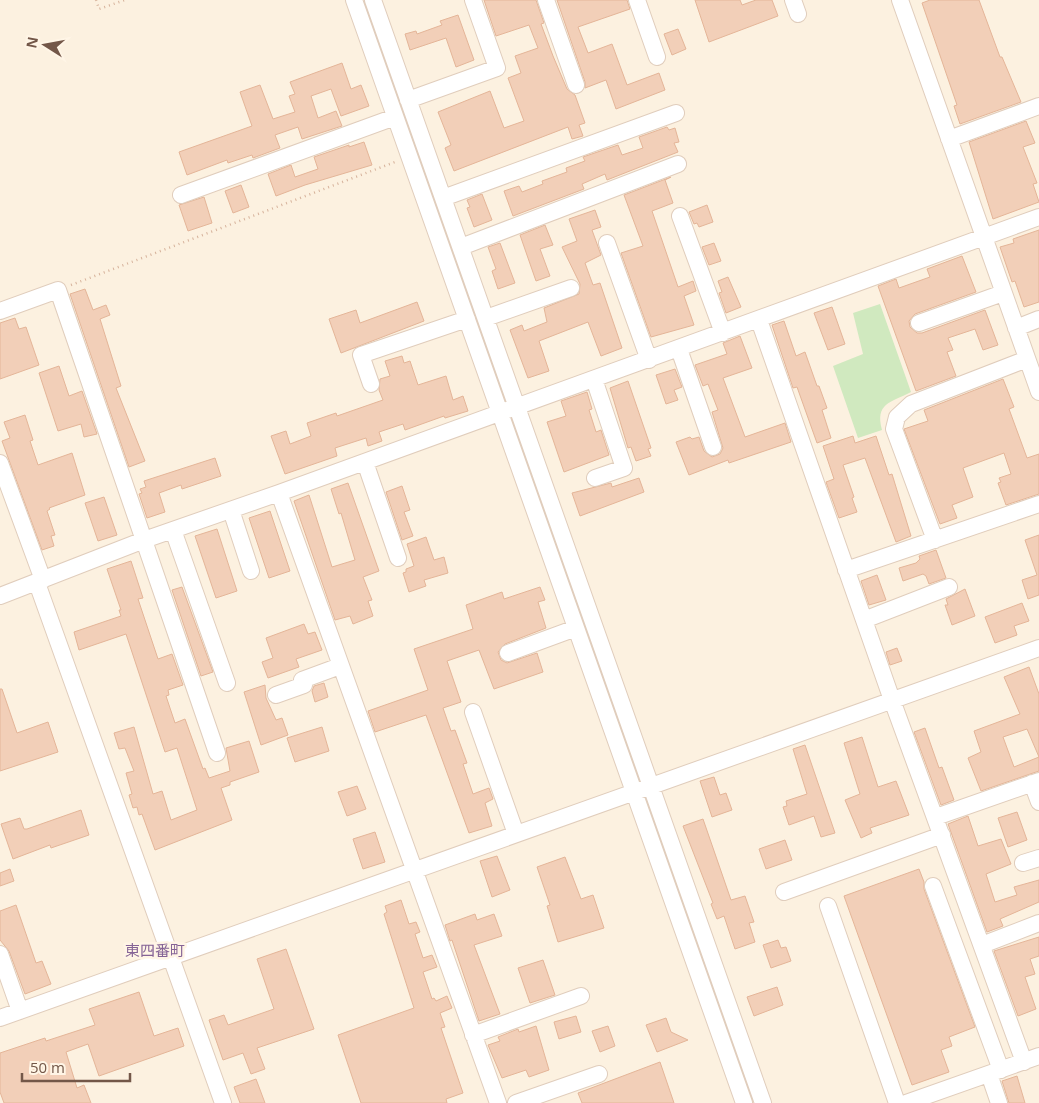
<svg xmlns="http://www.w3.org/2000/svg" width="1039" height="1103" font-family="'Open Sans','Noto Sans JP',sans-serif">
  <style>
    .green { fill: #d0e9bf }
    .building { fill: #f2cfb8; stroke: #e4b598 }
    .lines { fill: none; stroke-linecap: round; stroke-linejoin: round }
    .minor-casing { stroke: #e0cdbc; stroke-width: 18 }
    .path { stroke: #d6b29b; stroke-width: 2.5; stroke-dasharray: 1 4; stroke-linecap: butt }
    .minor { stroke: #fff; stroke-width: 16 }
    .labels { text-anchor: middle; dominant-baseline: central; stroke-width: 5; stroke-linejoin: round; paint-order: stroke }
    .quarter-label { font-size: 15px; fill: #856396; stroke: #fff5e6 }
  </style>
  <rect width="100%" height="100%" fill="#fcf1e0"/>
  <path class="green" d="M880,304L911,392C890,403 875,403 882,430L858,438L833,366L863,354L853,313Z"/>
  <path class="building" d="M484,0H536L544,23L541,24L553,56L567,89L575,95L585,123L579,125L583,136L572,139L568,127L454,171L445,148L451,145L438,112L490,91L504,128L524,121L508,78L521,73L515,56L538,48L529,25L496,36Z
    M557,0H627L630,9L578,27L588,53L612,44L627,85L659,73L665,90L616,109L606,80L585,88V82Z
    M695,0H740L742,5L756,0H772L778,16L709,42Z
    M930,0H979L1000,57H1002L1021,102L960,124L954,106L957,105L922,3Z
    M458,15L474,60L456,67L446,38L410,50L405,34L416,31L417,34L442,25L440,21Z
    M678,29L686,49L672,55L664,34Z
    M342,63L351,89L361,85L369,106L341,116L331,89L311,96L318,118L336,111L342,126L302,139L298,127L275,135L280,148L253,158L252,155L228,163L227,160L187,175L179,152L252,126L240,92L260,85L273,119L295,112L289,96L295,94L290,82Z
    M1026,121L1035,143L1023,147L1037,183L1033,184L1039,202L993,219L969,142Z
    M667,127L669,130L675,128L679,142L674,143L678,152L607,180L605,174L582,184L584,189L513,216L504,191L519,186L522,192L543,184L542,181L567,172L566,168L585,161L583,157L618,145L622,155L643,148L639,137Z
    M364,142L372,165L305,185L276,196L268,174L291,165L295,177L318,169L314,157L349,145V147Z
    M671,177L665,180L673,203L652,211L678,287L693,281L696,291L684,296L694,325L651,337L621,253L643,246L624,195Z
    M241,185L249,207L233,213L225,191Z
    M482,194L492,220L474,227L467,208L470,207L467,200Z
    M204,197L212,223L188,231L179,205Z
    M707,205L713,222L699,227L697,223L694,224L689,212Z
    M595,210L601,227L592,230L601,255L585,263L593,285L600,283L622,348L601,356L588,322L539,341L549,371L528,378L510,330L522,325L524,331L547,322L544,308L579,294L580,284L562,247L577,241L569,219Z
    M545,225L553,245L540,249L550,276L536,281L520,235Z
    M1039,230V302L1024,307L1015,281L1012,282L1000,247L1014,243L1013,239Z
    M500,243L515,283L498,289L492,271L496,269L488,247Z
    M714,243L721,261L709,265L702,247Z
    M962,256L976,292L915,314L909,321L910,327L917,333H922L985,310L998,345L983,350L975,329L948,338L953,350L947,352L956,376L916,391L878,286L896,279L899,288L930,277L927,269Z
    M728,277L741,307L726,313L719,293L722,292L718,281Z
    M85,289L93,310L106,305L110,315L100,319L121,386L116,388L145,461L129,467L70,294Z
    M417,302L424,321L341,353L329,319L356,310L360,323Z
    M832,307L845,344L828,350L814,313Z
    M15,318L19,329L26,327L39,365L0,379V323Z
    M784,321L796,356L805,352L817,386H819L827,408L822,410L831,438L817,443L797,387L793,388L772,325Z
    M740,336L752,368L723,378L745,437L785,423L791,442L729,463L728,460L689,475L676,442L690,437L692,439L699,437L704,451L712,457L720,454L723,448L712,412L718,410L708,384L703,386L695,365L727,354L723,343Z
    M402,356L404,363L410,361L418,385L446,376L453,400L463,396L468,411L445,418L444,416L405,430L403,424L379,432L382,441L368,446L366,438L335,448L337,456L285,474L271,436L286,431L290,444L311,436L307,423L336,413L337,416L383,400L379,390L380,379L390,376L385,361Z
    M59,366L69,396L82,391L97,434L84,437L81,424L58,431L39,373Z
    M675,369L682,387L674,390L678,400L666,404L656,375Z
    M1003,379L1014,407L1009,409L1027,458L1039,454V494L1006,505L998,483L1001,482L999,478L1011,474L1004,453L963,468L973,497L952,505L957,518L940,524L904,429L928,421L924,410Z
    M628,381L651,448L648,449L651,456L636,461L631,447L628,448L610,388Z
    M587,392L592,409L589,410L596,432L601,430L609,455L564,472L547,422L566,416L561,401Z
    M25,415L33,440L30,441L38,465L72,453L85,495L49,508L50,509L47,511L55,535L51,536L54,546L42,550L2,441L10,438L4,422Z
    M853,436L855,443L876,436L889,475L892,474L911,536L896,542L865,458L843,465L854,497L852,498L857,512L839,518L826,482L834,479L823,446Z
    M215,458L221,476L182,489L181,485L159,493L165,512L147,518L139,494L142,493L140,489L146,487L144,481Z
    M639,478L644,492L580,516L572,493L611,483L612,487Z
    M348,483L379,571L363,577L372,600L368,601L373,616L353,624L350,616L335,620L294,501L309,495L332,567L355,560L341,513L339,514L331,489Z
    M402,486L410,510L404,512L413,536L402,540L386,492Z
    M104,497L117,535L98,541L85,503Z
    M270,511L290,571L269,578L249,518Z
    M217,529L237,591L216,598L195,536Z
    M1039,535V595L1028,599L1022,580L1037,575L1025,540Z
    M426,537L434,560L444,557L448,573L424,580L426,586L409,592L403,573L406,572V569L414,566L407,544Z
    M936,550L946,578L929,584L926,576L923,574L903,581L899,568L916,563L920,559L919,556Z
    M131,561L143,598L138,599L158,659L172,654L183,685L168,690L169,695L166,696L175,723L185,719L203,769L205,768L209,778L230,771L226,748L249,741L259,772L230,782V785L221,788L232,820L155,850L142,814L139,815L137,807L133,808L129,795L132,794L126,773L134,771L125,748L119,749L114,733L134,727L153,794L162,791L171,820L197,810L177,748L165,752L126,634L79,650L74,632L121,616L119,610H121L107,569Z
    M877,575L886,600L869,605L861,581Z
    M182,587L213,672L201,676L172,590Z
    M540,587L545,600L538,602L546,628L505,644L498,652L501,660L507,663L537,653L543,672L494,689L479,650L447,661L461,702L443,708L451,731L455,730L467,763L463,764L473,794L489,788L493,799L485,803L492,826L469,833L426,715L375,732L368,711L428,690L414,649L473,629L466,605L502,592L504,599Z
    M965,589L975,616L952,625L945,605H948L946,599Z
    M1022,603L1029,621L1014,626L1017,635L995,643L985,617Z
    M304,624L308,634L315,632L322,650L296,659L299,667L268,678L262,662L273,658L266,638Z
    M897,648L902,661L890,665L886,652Z
    M1029,667L1039,694V757L1027,729L1003,737L1014,767L1039,757V771L981,791L968,758L981,752L974,731L1020,714L1004,677Z
    M324,683L328,697L315,702L312,691L314,686Z
    M265,685L266,698L276,720L282,718L288,735L261,745L244,692Z
    M0,689H2L17,733L48,722L58,752L0,771Z
    M322,727L329,751L295,762L287,738Z
    M925,728L939,768L942,767L954,800L941,805L914,732Z
    M862,737L878,787L896,781L909,815L870,828L872,833L861,838L845,800L860,794L844,743Z
    M805,745L835,833L821,837L814,816L789,825L783,807L787,806L786,801L807,794L793,749Z
    M714,777L720,795L726,793L732,810L712,817L700,781Z
    M357,786L366,809L347,816L338,792Z
    M81,810L89,835L51,848L50,845L13,859L1,824L20,818L24,829H27Z
    M1017,812L1027,840L1008,847L998,818Z
    M968,816L978,846L1001,839L1011,864L986,874L995,902L1017,895L1014,887L1039,880V902L1000,919L1003,926L987,932L948,824Z
    M703,819L731,900L745,896L754,922L749,923L755,942L735,949L724,916L717,919L711,904L713,903L683,826Z
    M375,832L385,862L363,869L353,839Z
    M785,840L792,860L766,869L759,849Z
    M497,856L510,890L492,897L480,861Z
    M565,857L581,899L593,895L604,928L558,942L547,906L550,905L537,867Z
    M10,869L14,881L0,886V873Z
    M919,869L924,882V889L975,1027L949,1037L952,1046L941,1050L949,1072L912,1085L844,896Z
    M401,900L409,924L416,922L420,932L415,934L423,958L432,955L437,967L423,972L432,999L434,998L436,1001L447,996L452,1008L440,1013L445,1027L441,1028L463,1093L446,1099L447,1103H361L338,1035L414,1008L384,914L387,912L385,906Z
    M16,905L36,963L42,961L51,984L25,994L9,951L0,940V911Z
    M475,914L477,920L494,914L502,936L474,945L500,1014L479,1021L452,940L450,941L445,925Z
    M1039,937V956L1030,959L1035,974L1025,977L1036,1009L1018,1016L994,951Z
    M778,940L781,948L786,947L791,961L771,968L763,945Z
    M286,949L314,1029L257,1048L265,1069L251,1074L243,1053L223,1060L209,1020L224,1015L228,1025L274,1009L257,959Z
    M543,960L555,995L530,1003L518,968Z
    M777,987L783,1005L754,1016L747,997Z
    M139,992L154,1036L178,1028L184,1046L99,1076L88,1044L66,1052L77,1088L84,1085L91,1103H4L0,1092V1053L45,1038L46,1041L95,1025L89,1009Z
    M576,1016L581,1032L559,1039L554,1022Z
    M666,1018L671,1032L688,1040L657,1052L646,1025Z
    M536,1026L549,1070L529,1077L526,1070L502,1078L488,1045L500,1041L498,1037L518,1029L519,1032Z
    M608,1026L615,1046L600,1052L592,1031Z
    M660,1062L674,1103H582L578,1093Z
    M1017,1076L1025,1103H1009L1002,1081Z
    M256,1079L265,1103H240L234,1087Z"/>
  <g class="lines">
    <g class="minor-casing">
      <path id="minor" d="M354,0L744,1103
        M373,0L763,1103
        M546,0L576,85
        M637,0L657,57
        M793,0L798,14
        M900,0L1039,392
        M408,100L497,68L473,0
        M949,139L1039,106
        M181,195L395,117
        M443,198L676,113
        M680,216L723,333
        M607,243L649,360
        M461,247L678,164
        M0,311L58,290L217,753
        M486,318L571,288
        M759,320L892,700L1024,1062
        M919,323L1003,293
        M1016,328L1039,319
        M679,349L713,447
        M594,379L624,468L595,478
        M371,384L361,355L467,319
        M365,462L398,558
        M0,463L43,580
        M279,493L498,1103
        M231,510L251,571
        M173,530L227,683
        M935,540L894,429L897,417L911,404L1027,359
        M846,570L1039,504
        M37,583L223,1103
        M0,596L144,540L279,493L1039,217
        M864,620L949,587
        M508,653L576,628
        M276,695L304,685L302,680L340,666
        M473,712L516,834
        M1032,783L1039,802
        M936,817L1039,781
        M1023,863L1039,858
        M933,886L1001,1070
        M784,892L942,835
        M828,906L897,1103
        M982,945L1039,923
        M0,954L20,1011
        M0,1018L1039,648
        M473,1035L581,996
        M989,1074L999,1103
        M516,1103L599,1074
        M906,1103L1039,1056"/>
    </g>
    <path class="path" d="M96,0L99,9L125,0
      M71,285L395,162"/>
    <use href="#minor" class="minor"/>
  </g>
  <g class="labels">
    <g class="quarter-label">
      <text x="155" y="950">東四番町</text>
    </g>
  </g>
  <g transform="translate(45 45) rotate(281)" stroke="#fff5e6" stroke-width="4" paint-order="stroke">
  <path d="M0-4L9 19L0 12L-9 19Z" fill="#735748"/>
  <text y="-8" font-size="14" font-weight="bold" text-anchor="middle" fill="#735748">N</text>
  </g>
  <path d="M22 1073v8h108v-8" fill="none" stroke="#735748" stroke-width="2.5"/>
  <text x="30" y="1073" font-size="15" fill="#735748" stroke="#fff5e6" stroke-width="4" paint-order="stroke">50 m</text>
</svg>
